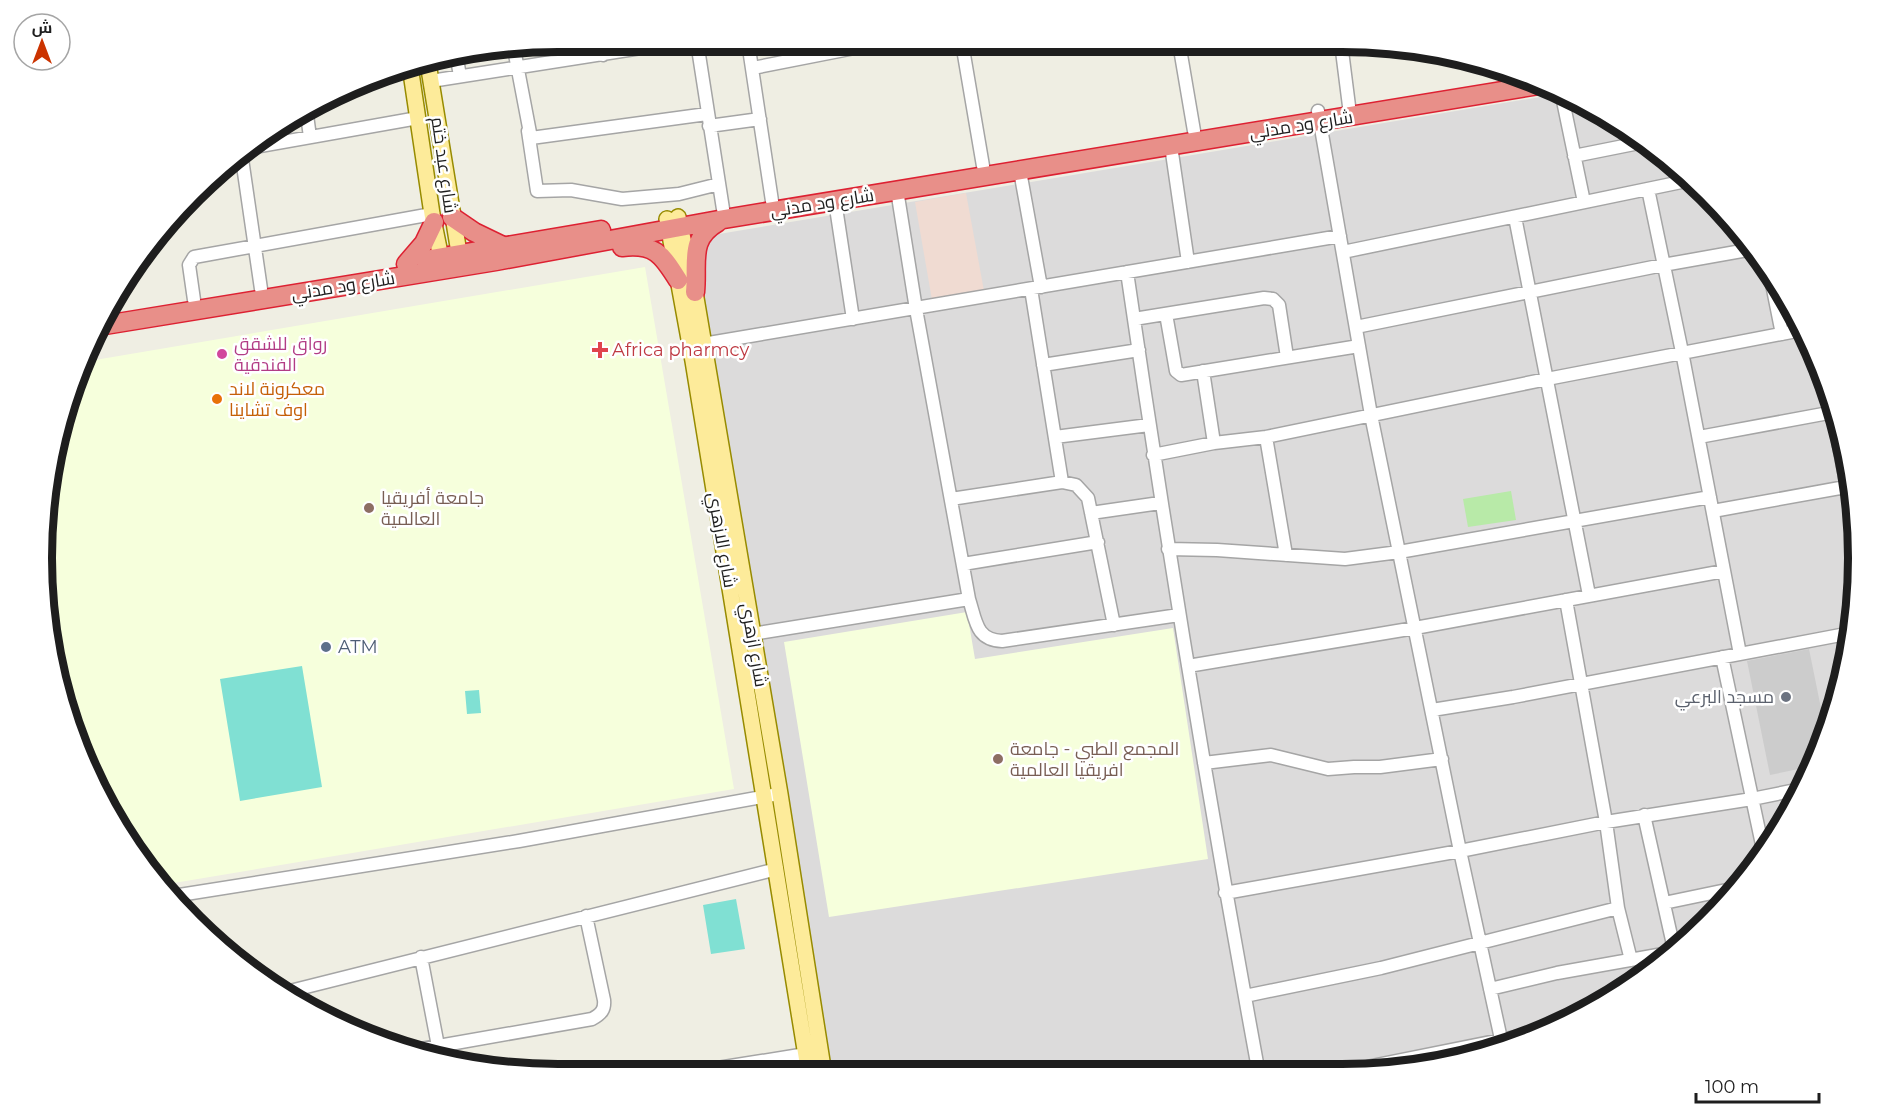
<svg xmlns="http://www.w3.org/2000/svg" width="1900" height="1117" font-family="Montserrat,Cairo,sans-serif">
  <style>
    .residential { fill: #dcdbdb }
    .commercial { fill: #f0dbd2 }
    .education { fill: #f6ffdc }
    .religious { fill: #ccc }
    .grass { fill: #b8eaa8 }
    .pitch { fill: #80e0d3 }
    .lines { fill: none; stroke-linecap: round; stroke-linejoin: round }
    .minor-casing { stroke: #a5a5a5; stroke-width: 15 }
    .major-casing { stroke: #978b00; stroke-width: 18 }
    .highway-casing { stroke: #dd2132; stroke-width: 21 }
    .minor { stroke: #fff; stroke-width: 12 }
    .major { stroke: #fdeb9a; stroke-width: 15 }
    .highway { stroke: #e88f89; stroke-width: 18 }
    .health-dot { fill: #e0444e; stroke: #fff; stroke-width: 2 }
    .hotel-dot { fill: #d1479c; stroke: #fff; stroke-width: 2 }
    .food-dot { fill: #e8710a; stroke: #fff; stroke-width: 2 }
    .education-dot { fill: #8d6e63; stroke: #fff; stroke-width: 2 }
    .service-dot { fill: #5c6f8a; stroke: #fff; stroke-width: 2 }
    .worship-dot { fill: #6b7280; stroke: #fff; stroke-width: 2 }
    .labels { text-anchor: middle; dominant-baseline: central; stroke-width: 5; stroke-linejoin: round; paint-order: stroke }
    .street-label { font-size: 18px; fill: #1e1e1e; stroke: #fff }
    .hotel-label { font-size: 18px; fill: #b23c85; stroke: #fff; text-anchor: start }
    .health-label { font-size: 18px; fill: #be3a42; stroke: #fff; text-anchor: start }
    .food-label { font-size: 18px; fill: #c56008; stroke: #fff; text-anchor: start }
    .education-label { font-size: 18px; fill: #785e54; stroke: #fff; text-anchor: start }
    .service-label { font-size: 18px; fill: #4e5e75; stroke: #fff; text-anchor: start }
    .worship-label { font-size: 18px; fill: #5b616d; stroke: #fff; text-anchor: end }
    .rim { fill: none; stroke: #1e1e1e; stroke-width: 8 }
  </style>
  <rect width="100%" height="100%" fill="#efeee3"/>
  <path class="residential" d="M1558,94L1628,129L1706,193L1771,271L1819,361L1848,457L1858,558L1848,659L1819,756L1771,845L1706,924L1600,1006L1507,1048L1376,1074H826L689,239Z"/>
  <path class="commercial" d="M966,193L984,291L932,300L915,202Z"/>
  <path class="education" d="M645,267L734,789L162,885L149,873L70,725L43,592L60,424L89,361Z
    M967,612L975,659L1173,628L1208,859L829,917L784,642Z"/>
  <path class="religious" d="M1809,649L1826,733L1819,756L1813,766L1770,775L1747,661Z"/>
  <path class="grass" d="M1511,491L1516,520L1468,527L1463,499Z"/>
  <path class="pitch" d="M302,666L322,787L240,801L220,679Z
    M479,690L481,713L467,714L465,691Z
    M736,899L745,949L711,954L703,905Z"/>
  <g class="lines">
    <g class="minor-casing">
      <path id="minor" d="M601,42L603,55
        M697,42L723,209
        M748,42L772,201
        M962,43L983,166
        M1179,43L1194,131
        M1341,43L1349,106
        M514,49L531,138L707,114
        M457,59L460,76
        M753,68L885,42
        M431,81L679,42
        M1562,96L1584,202
        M1318,111L1371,415L1460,851L1501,1039
        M307,115L310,137
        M709,126L760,119
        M528,131L537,191L571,190L622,199L679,194L719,184
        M1171,146L1188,262
        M244,149L418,118
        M241,152L261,289
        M1574,156L1644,142
        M1020,171L1041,287
        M1648,189L1682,352L1740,654
        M897,190L916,309L969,599
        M835,201L853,319
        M1515,217L1589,595
        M1343,252L1691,180
        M1769,269L1782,334
        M1127,272C1166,540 1210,808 1259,1074
        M1031,289L1062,482
        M194,300L189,265L194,257L432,214
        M1166,314L1176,371L1181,375L1359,346
        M1134,319L1264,298L1273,299L1279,305L1287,357
        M1356,327L1663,265L1753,249
        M703,344L1340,236
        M1043,365L1139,350
        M1203,371L1214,443
        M1829,394L1854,523
        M1055,437L1149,425
        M1266,437L1286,555
        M1699,437L1834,412
        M1153,455L1214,443L1266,437L1547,379L1802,330
        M951,499L1062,482L1076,485L1088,498L1114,625
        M1713,511L1851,486
        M1091,513L1160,503
        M1168,549L1217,550L1345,559L1399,552L1710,497
        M963,564L1098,542
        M1566,600L1606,822L1618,908L1631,960
        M752,634L969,599C976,621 976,640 1002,641L1179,615
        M1722,657L1764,854
        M1188,666L1415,628L1724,571
        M1432,710L1513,697L1851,633
        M1204,763L1271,755L1328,769L1354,767H1380L1442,759
        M1644,815L1674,949
        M1225,893L1460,851L1606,822L1752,799L1801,789
        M173,896L519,841L773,795
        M1664,903L1736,888
        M421,957L438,1046
        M1490,989L1557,973L1669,953
        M282,993L777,869
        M1245,996L1381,968L1618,908
        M410,1051L592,1019C601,1014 605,1010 604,1000L586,916
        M680,1074L806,1054
        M1332,1074L1541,1032"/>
    </g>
    <g class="major-casing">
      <path id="major" d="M428,63L461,265
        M410,66L432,214L443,268
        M678,217L695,292L780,794L824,1074
        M667,219L693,361L809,1074"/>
    </g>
    <g class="highway-casing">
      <path id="highway" d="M452,217L474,232L503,246
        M622,247C654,243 662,254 678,280
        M425,260L601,230
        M406,264L424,243L434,222
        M695,292C698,262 688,239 718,222
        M105,325L496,261L724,219L1539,85"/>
    </g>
    <use href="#minor" class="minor"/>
    <use href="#major" class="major"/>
    <use href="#highway" class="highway"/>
  </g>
  <path class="health-dot" d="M597 341h6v6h6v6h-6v6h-6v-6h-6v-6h6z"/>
  <circle class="hotel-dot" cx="222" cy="354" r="6"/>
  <circle class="food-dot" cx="217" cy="399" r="6"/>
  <g class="education-dot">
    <circle cx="369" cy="508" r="6"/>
    <circle cx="998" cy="759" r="6"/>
  </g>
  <circle class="service-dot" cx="326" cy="647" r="6"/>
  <circle class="worship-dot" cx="1786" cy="697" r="6"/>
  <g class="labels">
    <g class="street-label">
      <text transform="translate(1301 125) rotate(-9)">شارع ود مدني</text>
      <text transform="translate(444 165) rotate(82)">شارع عبد ختم</text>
      <text transform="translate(822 203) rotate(-9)">شارع ود مدني</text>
      <text transform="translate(343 286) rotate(-9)">شارع ود مدني</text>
      <text transform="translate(722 540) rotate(80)">شارع الازهري</text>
      <text transform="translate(754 645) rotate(80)">شارع ازهري</text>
    </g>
    <g class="hotel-label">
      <text x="234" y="344">رواق للشقق<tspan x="234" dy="21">الفندقية</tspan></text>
    </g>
    <g class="health-label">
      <text x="612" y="350">Africa pharmcy</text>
    </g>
    <g class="food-label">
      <text x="229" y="389">معكرونة لاند<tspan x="229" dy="21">اوف تشاينا</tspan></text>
    </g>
    <g class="education-label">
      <text x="381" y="498">جامعة أفريقيا<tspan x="381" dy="21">العالمية</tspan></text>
      <text x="1010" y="749">المجمع الطبي - جامعة<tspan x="1010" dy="21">افريقيا العالمية</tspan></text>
    </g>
    <g class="service-label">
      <text x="338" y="647">ATM</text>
    </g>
    <g class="worship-label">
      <text x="1774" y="697">مسجد البرعي</text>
    </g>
  </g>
  <path d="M0 0H1900V1117H0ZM558 52H1342A506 506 0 0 1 1848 558V558A506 506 0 0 1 1342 1064H558A506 506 0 0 1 52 558V558A506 506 0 0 1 558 52Z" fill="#fff" fill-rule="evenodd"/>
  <path class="rim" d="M558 52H1342A506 506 0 0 1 1848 558V558A506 506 0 0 1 1342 1064H558A506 506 0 0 1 52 558V558A506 506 0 0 1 558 52Z"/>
  <g transform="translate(42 42)"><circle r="28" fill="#ffffff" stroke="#a5a5a5" stroke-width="1.5"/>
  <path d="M0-4.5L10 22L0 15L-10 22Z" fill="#cb3300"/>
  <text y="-9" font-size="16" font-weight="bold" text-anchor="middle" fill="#1e1e1e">ش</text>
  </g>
  <path d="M1696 1093v9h123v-9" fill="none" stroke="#1e1e1e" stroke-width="3"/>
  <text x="1705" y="1093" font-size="18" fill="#1e1e1e" stroke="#ffffff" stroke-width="4.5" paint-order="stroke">100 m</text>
</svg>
